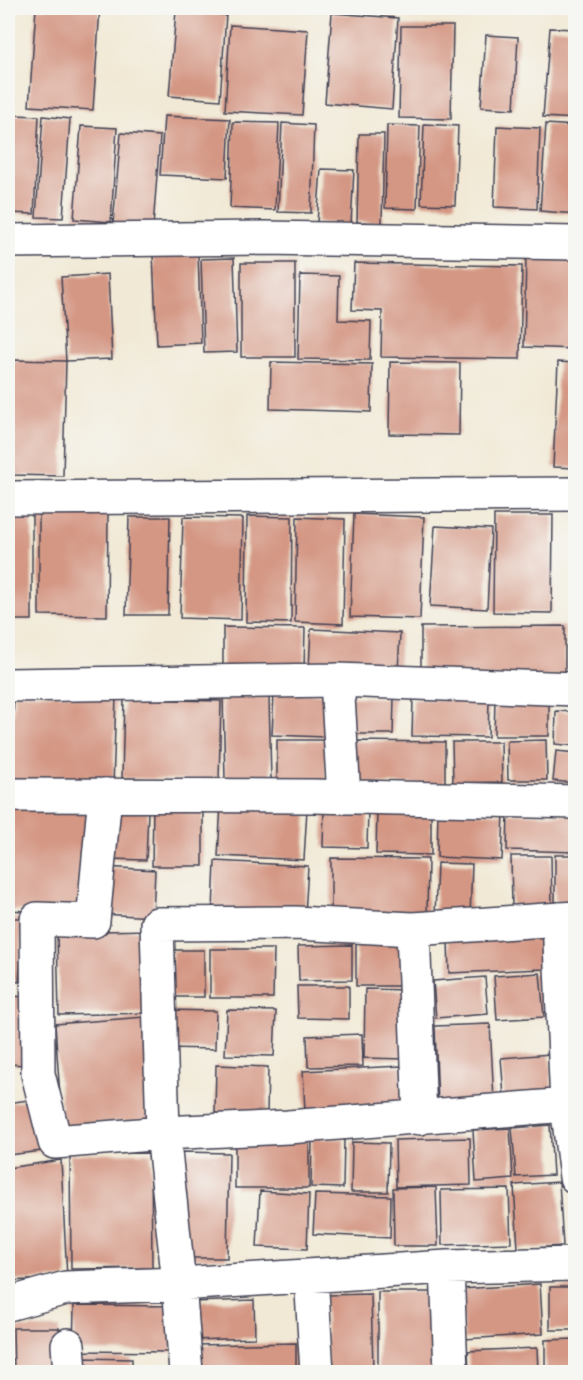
<svg xmlns="http://www.w3.org/2000/svg" width="583" height="1380" font-family="'Gochi Hand',sans-serif">
  <style>
    .building { fill: #d49784 }
    .lines { fill: none; stroke-linecap: round; stroke-linejoin: round }
    .minor-casing { stroke: #414052; stroke-width: 36 }
    .minor { stroke: #fff; stroke-width: 33 }
  </style>
  <rect width="100%" height="100%" fill="#f6f6f2"/>
  <filter id="ink" filterUnits="userSpaceOnUse"><feTurbulence type="fractalNoise" baseFrequency=".0167" numOctaves="2"/><feDisplacementMap in="SourceGraphic" scale="12" xChannelSelector="R" yChannelSelector="G"/><feConvolveMatrix kernelMatrix="1 2 1 2 8 2 1 2 1" color-interpolation-filters="sRGB"/></filter>
  <filter id="wash" filterUnits="userSpaceOnUse"><feTurbulence type="fractalNoise" baseFrequency=".008" numOctaves="4" result="noise"/><feDisplacementMap in="SourceGraphic" scale="24" xChannelSelector="R" yChannelSelector="G"/><feGaussianBlur stdDeviation="1.35" result="paint"/><feColorMatrix in="noise" values="0 0 0 0 0 0 0 0 0 0 0 0 0 0 0 0 0 1.4 0 .05"/><feComposite in="paint" operator="in"/></filter>
  <g filter="url(#wash)">
    <rect width="100%" height="100%" fill="#f1e9d5"/>
    <g id="blocks">
      <path class="building" d="M36,8H100L93,110L29,106Z
        M176,11L226,15L220,100L169,96Z
        M332,13L398,18L392,109L325,103Z
        M230,25L308,30L302,115L225,111Z
        M401,26H453L451,119L399,118Z
        M550,28L576,29V119L543,117Z
        M486,35L518,37L514,109L481,107Z
        M14,115L39,116L34,214L9,213Z
        M43,116L70,119L63,218L36,217Z
        M164,116L230,119L227,178L160,175Z
        M233,122L279,123L275,210L230,208Z
        M282,123L314,125L311,213L278,212Z
        M424,124L458,126L455,205L421,204Z
        M546,124L576,126L575,214L540,211Z
        M387,125L420,126L417,209L385,208Z
        M81,126L117,128L111,222L74,219Z
        M497,126L540,128L537,209L494,207Z
        M121,133L160,136L153,227L113,224Z
        M359,134H384L382,223L357,222Z
        M321,169L354,170L351,224L317,223Z
        M198,253L201,343L157,345L153,255Z
        M526,255L576,257V349L524,347Z
        M234,258L237,352L204,353L201,259Z
        M241,263H295V357H241Z
        M354,263L522,266L520,359L381,357L382,311L352,310Z
        M108,274L112,359L66,361L61,277Z
        M300,275L339,276L338,320L371,321L370,360L298,359Z
        M10,360L66,361L63,476L8,475Z
        M271,362L372,364L371,412L270,409Z
        M390,362L460,363L459,435L389,434Z
        M558,362L576,363V468L553,467Z
        M39,513H108L107,616L39,615Z
        M8,514H32V620H8Z
        M354,514L424,517L420,619L350,617Z
        M494,515H553L552,613L493,612Z
        M247,516L292,517L291,623L246,622Z
        M129,517H170L168,615H126Z
        M183,517L243,518L241,620L180,618Z
        M297,517L345,519L343,624L295,622Z
        M435,526L491,529L487,609L430,606Z
        M574,589H576V617H573Z
        M565,626V677H421V627Z
        M223,627L305,628L304,671L223,670Z
        M311,629L400,633L398,671L309,668Z
        M274,692L326,694L325,737L272,735Z
        M14,693L116,696L113,787L11,784Z
        M269,696L271,780L225,781L223,697Z
        M347,697L394,698L393,734H346Z
        M124,699L221,701L219,781L122,778Z
        M413,699L489,700L488,737L412,736Z
        M495,699L549,700V736H494Z
        M556,711L576,712V746L555,744Z
        M277,740H326V787H277Z
        M546,740L547,780H508L507,741Z
        M351,741L445,742V784H351Z
        M452,742H501L502,782L453,783Z
        M556,751L576,753V783L553,781Z
        M8,804L89,808L84,914L8,910Z
        M153,804L203,805V866H152Z
        M221,804L307,809L304,860L218,856Z
        M324,809L368,810L367,848L323,847Z
        M110,810L148,812L146,860L108,859Z
        M377,811L431,812V855L376,854Z
        M438,811L504,814L502,860L437,857Z
        M508,813L576,815V852L507,850Z
        M555,855H576V902H555Z
        M511,856H551L552,907H512Z
        M331,858L428,859L427,917H331Z
        M215,861L308,866L305,916L213,911Z
        M437,863L472,864L470,917L435,916Z
        M104,867L155,870L153,917L102,914Z
        M8,918H23L19,982L8,981Z
        M150,930L151,1013L59,1015L57,932Z
        M544,935L545,969L449,973L448,940Z
        M404,941V986H356V942Z
        M352,945V980L299,981L298,946Z
        M210,949H274L273,998H210Z
        M172,950H204V997H170Z
        M540,973L544,1017L497,1020L494,976Z
        M485,977L488,1014L436,1018L433,981Z
        M297,986H349V1019L298,1018Z
        M365,989L407,990V1059L364,1058Z
        M8,996L28,997L26,1065L8,1064Z
        M166,1010L216,1011L215,1049L165,1048Z
        M227,1010L276,1011L274,1056L225,1055Z
        M145,1017L153,1119L62,1126L55,1024Z
        M490,1024L494,1101L438,1104L435,1026Z
        M362,1034L363,1066L308,1067L307,1036Z
        M550,1054L552,1094L504,1097L501,1058Z
        M216,1065L268,1067L267,1114L215,1113Z
        M401,1066L403,1106L305,1111L303,1071Z
        M35,1099L42,1151L8,1155V1103Z
        M550,1125L553,1175L516,1177L512,1128Z
        M510,1128L513,1179L476,1182L473,1130Z
        M312,1138L344,1139L343,1188L311,1187Z
        M470,1138L471,1185L396,1187L395,1140Z
        M235,1140L309,1141V1188H235Z
        M352,1142L389,1143L388,1192H351Z
        M182,1152L229,1153L227,1258H181Z
        M151,1153L152,1268L71,1269L70,1154Z
        M61,1160L67,1278L8,1281V1168Z
        M559,1182L563,1246L518,1249L514,1185Z
        M436,1187L438,1246H394L393,1188Z
        M509,1189L511,1243L442,1245L441,1190Z
        M260,1191L309,1194L307,1249L257,1247Z
        M315,1194L391,1196L390,1238L313,1234Z
        M540,1284L543,1334L464,1339L460,1289Z
        M550,1287H576V1330H550Z
        M378,1292H433L434,1370L378,1371Z
        M371,1294L373,1369L327,1371L325,1295Z
        M254,1300L255,1338L192,1340L191,1302Z
        M74,1305L174,1306L173,1352L73,1351Z
        M13,1328H59L60,1372H14Z
        M576,1339V1372H545V1340Z
        M296,1343V1372H195L194,1345Z
        M537,1348L538,1372H469L468,1351Z
        M79,1358L132,1359V1372H79Z"/>
    </g>
  </g>
  <g filter="url(#ink)">
    <use href="#blocks" fill-opacity="0" stroke="#414052" stroke-width="1.5"/>
    <g class="lines">
      <g class="minor-casing">
        <path id="minor" d="M8,241L264,238L576,243
          M8,498L576,494
          M337,680L344,797
          M8,685L337,680L576,689
          M8,795L313,796L576,802
          M105,795L93,921L37,919L38,1074L55,1142L163,1133L288,1127L567,1105
          M559,919L567,1105L576,1177
          M413,929L420,1118
          M447,1267L451,1372
          M311,1276L317,1372
          M8,1304L66,1288L179,1284L447,1267L576,1264
          M68,1345L70,1372
          M186,1372L179,1284L163,1133L157,924L295,923L413,929L576,918"/>
      </g>
      <use href="#minor" class="minor"/>
    </g>
  </g>
  <rect width="583" height="1380" fill="none" stroke="#f6f6f2" stroke-width="30"/>
</svg>
